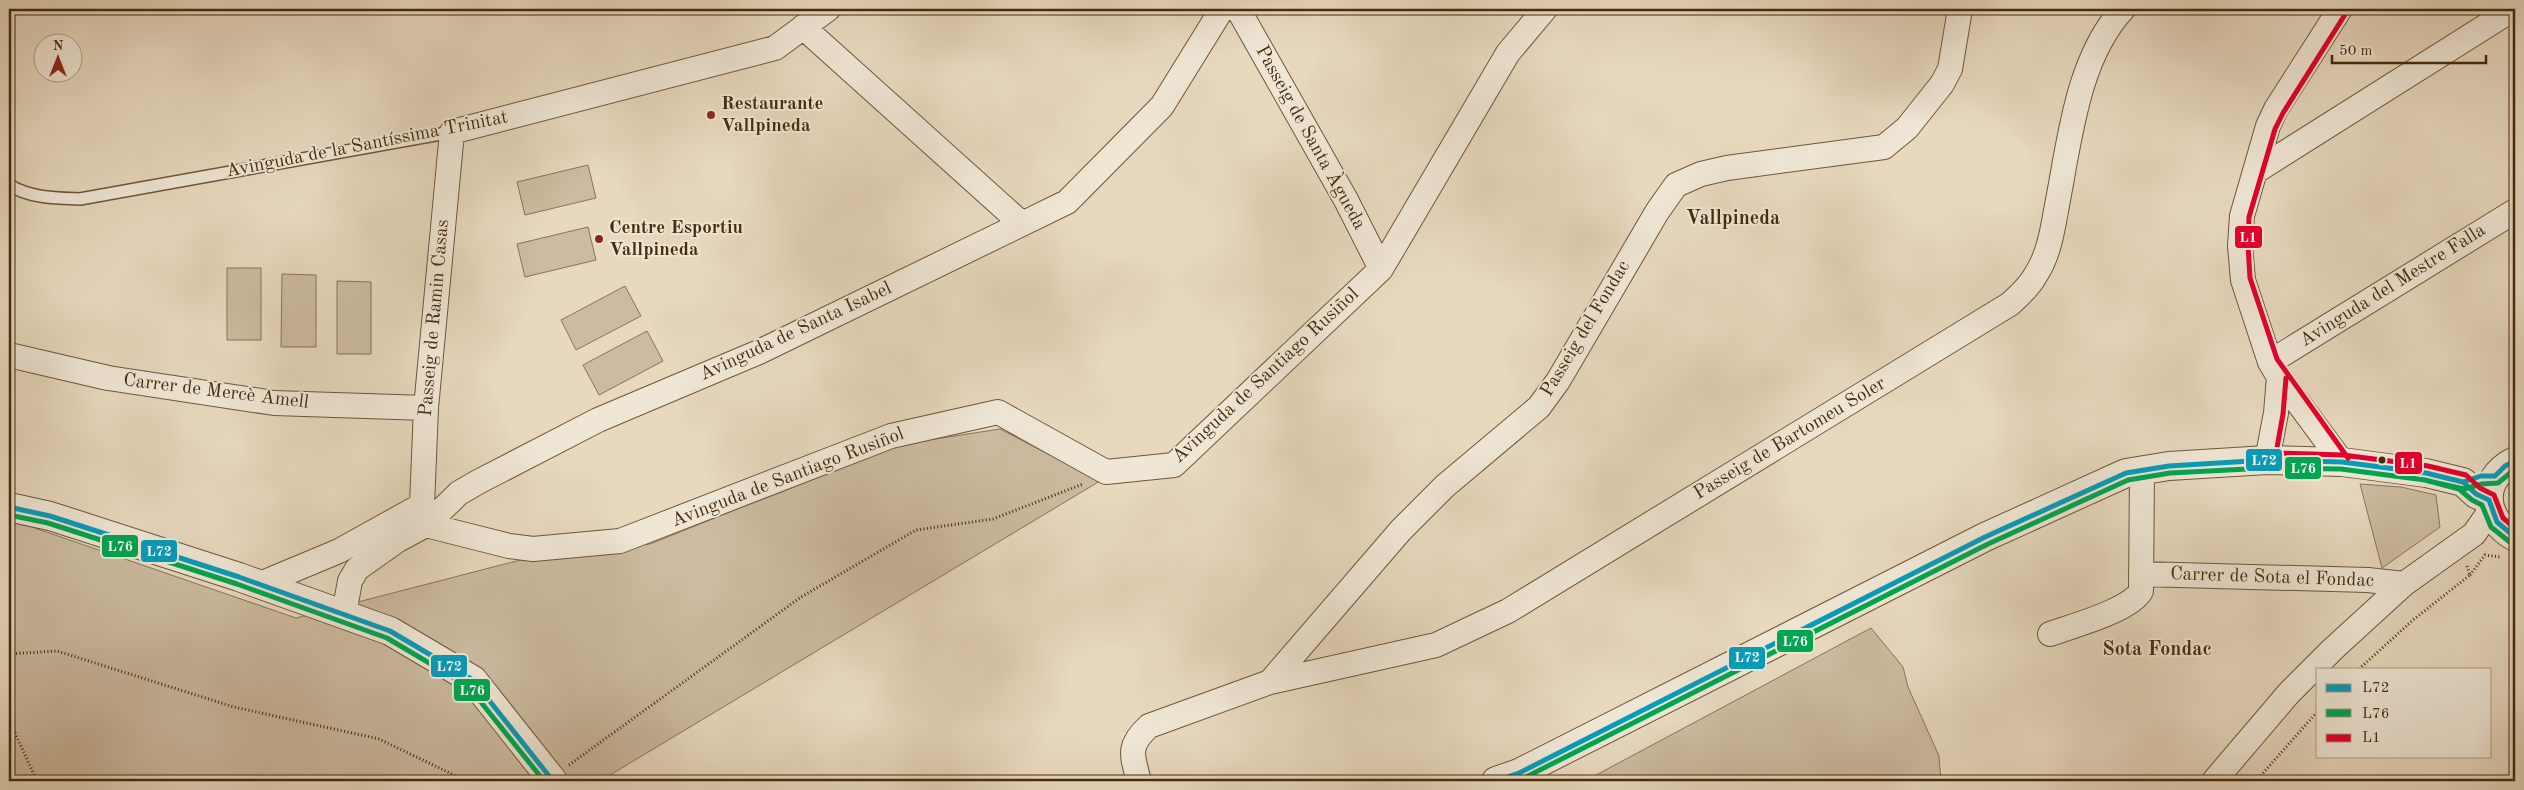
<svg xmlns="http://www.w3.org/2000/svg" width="2524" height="790" font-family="'Old Standard TT',serif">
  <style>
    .green { fill: #ccbba0; stroke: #897356 }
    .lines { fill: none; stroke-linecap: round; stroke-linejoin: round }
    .service-casing { stroke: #6e5638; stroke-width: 14 }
    .minor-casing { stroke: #6e5638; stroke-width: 26 }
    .tertiary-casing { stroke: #6e5638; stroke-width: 30 }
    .path { stroke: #462b0b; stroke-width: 3; stroke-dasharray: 1 2.5; stroke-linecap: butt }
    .service { stroke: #efe6d5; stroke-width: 11 }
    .minor { stroke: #efe6d5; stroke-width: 24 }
    .tertiary { stroke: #efe6d5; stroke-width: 28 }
    .bus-1-casing { stroke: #efe6d5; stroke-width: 9 }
    .bus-2-casing { stroke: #efe6d5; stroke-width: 9 }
    .bus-3-casing { stroke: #efe6d5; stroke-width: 9 }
    .bus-1 { stroke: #079cba; stroke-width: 5 }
    .bus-2 { stroke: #00a651; stroke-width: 5 }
    .bus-3 { stroke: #e4002b; stroke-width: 5 }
    .poi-dot { fill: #8f2418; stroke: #efe6d5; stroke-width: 2 }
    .bus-dot { fill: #462b0b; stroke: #efe6d5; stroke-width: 2 }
    .labels { text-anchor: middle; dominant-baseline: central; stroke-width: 4; stroke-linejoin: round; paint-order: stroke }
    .poi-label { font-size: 19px; font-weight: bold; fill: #462b0b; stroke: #efe6d5; text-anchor: start }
    .street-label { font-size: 19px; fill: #462b0b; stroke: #efe6d5 }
    .neighbourhood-label { font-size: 20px; font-weight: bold; fill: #462b0b; stroke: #efe6d5 }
    .line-badge { stroke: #efe6d5; stroke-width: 2 }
    .badge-label { font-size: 14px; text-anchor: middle; font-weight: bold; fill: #fff }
  </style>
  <rect width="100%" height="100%" fill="#e7d8be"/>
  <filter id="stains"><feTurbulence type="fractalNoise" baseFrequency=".004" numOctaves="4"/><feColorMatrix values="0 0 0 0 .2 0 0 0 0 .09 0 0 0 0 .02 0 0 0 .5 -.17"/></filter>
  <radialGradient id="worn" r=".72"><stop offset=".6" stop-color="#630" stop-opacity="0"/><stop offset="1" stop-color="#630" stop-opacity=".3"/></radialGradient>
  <path class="green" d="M588,165L596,198L525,215L517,182Z
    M588,227L596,260L525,277L517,244Z
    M227,268H261V340H227Z
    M282,274L316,275V347H281Z
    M337,281L371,282V354H337Z
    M625,286L641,316L576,350L561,320Z
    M647,331L663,361L599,395L583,365Z
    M1000,429L1100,481L600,781H9V522L32,527L296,618L528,558L650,544L896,445Z
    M2360,484L2401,487L2436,495L2440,527L2382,568Z
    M1871,628L1903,667L1908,687L1939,756L1941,781H1585Z"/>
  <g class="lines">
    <g class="service-casing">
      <path id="service" d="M9,185C30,198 55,198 80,199L452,132"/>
    </g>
    <g class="minor-casing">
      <path id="minor" d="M1238,9L1346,200L1381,269
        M2340,9L2276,109L2268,126L2242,216L2240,246L2243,280L2270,362L2279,377L2342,462
        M803,27L1022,224
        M2256,171L2513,9
        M9,355L108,378L274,403L426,408
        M2270,362L2515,211
        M2267,460L2276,413L2279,377
        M426,525L509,546L533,549L620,541L891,436L998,412L1106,472L1174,465L1381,269L1508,53L1545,9
        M426,525L422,505L426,408L452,132L775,48L828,9
        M2141,574L2368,580L2404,584
        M260,584L339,551L422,505
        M344,614L350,581L357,569L398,540L426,525L459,493L478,482L598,420L759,352L1067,202L1162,106L1222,9
        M2050,634C2072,626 2129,611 2141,591L2142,470
        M1270,682L1436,645L1508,611L2010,304C2019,296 2029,287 2035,276C2050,254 2053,226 2058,200C2070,137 2078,58 2123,9
        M1139,781C1132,755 1127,746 1149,726L1270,682L1401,530L1445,486L1539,407L1558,381L1657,212L1676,185L1701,174L1727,168L1884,147L1907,128L1942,84L1950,69L1960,9
        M2214,781L2289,693L2333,649L2404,584L2474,534L2490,511"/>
    </g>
    <g class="tertiary-casing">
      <path id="tertiary" d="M2515,461C2479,479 2481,518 2515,537
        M9,507L50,516L239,577L390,631L473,680L553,781
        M1496,781L1519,773L1985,537L2126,473L2169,466L2267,460L2342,462L2426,473L2463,482L2476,494L2489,500"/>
    </g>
    <path class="path" d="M2470,575L2485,555L2500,557
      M9,654L57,651L234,707L379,739L458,777L462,781
      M2359,669L2413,620L2470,575L2467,566
      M9,720L37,781
      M569,765L801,597L916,530L993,519L1083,484
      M2256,781L2318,711"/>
    <use href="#service" class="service"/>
    <use href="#minor" class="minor"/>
    <use href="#tertiary" class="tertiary"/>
    <g class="bus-1-casing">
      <path id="bus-1" d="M2430,474L2463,482L2481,476H2495L2505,466L2515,461
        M9,507L50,516L239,577L390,631L473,680L553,781
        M1496,781L1519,773L1985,537L2126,473L2169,466L2267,460L2342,462L2426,473L2463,482L2476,494L2489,500L2497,522L2515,537"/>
    </g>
    <g class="bus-2-casing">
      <path id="bus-2" d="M2428,481L2464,489L2482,484L2498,483L2515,469
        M9,515L48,523L237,584L387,638L468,686L544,781
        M1518,781L1988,544L2128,480L2170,473L2267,468L2341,469L2425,480L2459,489L2472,500L2482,505L2491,527L2511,543"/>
    </g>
    <g class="bus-3-casing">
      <path id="bus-3" d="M2346,13L2283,113L2275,129L2249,217L2248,246L2250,278L2277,359L2348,458
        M2286,378L2283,414L2276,453L2343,455L2428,466L2466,475L2480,488L2494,495L2503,518L2515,528"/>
    </g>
    <use href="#bus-1" class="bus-1"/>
    <use href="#bus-2" class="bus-2"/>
    <use href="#bus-3" class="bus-3"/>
  </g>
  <g class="poi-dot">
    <circle cx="711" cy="115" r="5"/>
    <circle cx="599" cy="239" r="5"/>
  </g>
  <circle class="bus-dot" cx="2382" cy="460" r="4.5"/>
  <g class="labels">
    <g class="poi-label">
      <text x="721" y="104">Restaurante<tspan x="721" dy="22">Vallpineda</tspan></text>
      <text x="609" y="228">Centre Esportiu<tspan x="609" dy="22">Vallpineda</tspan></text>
    </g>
    <g class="street-label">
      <text transform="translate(1310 138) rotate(61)">Passeig de Santa Àgueda</text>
      <text transform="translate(367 145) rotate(-11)">Avinguda de la Santíssima Trinitat</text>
      <text transform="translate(2393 286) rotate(-32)">Avinguda del Mestre Falla</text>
      <text transform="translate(435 318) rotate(-85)">Passeig de Ramin Casas</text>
      <text transform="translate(1586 329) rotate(-59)">Passeig del Fondac</text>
      <text transform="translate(796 332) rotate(-25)">Avinguda de Santa Isabel</text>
      <text transform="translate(1266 376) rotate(-43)">Avinguda de Santiago Rusiñol</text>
      <text transform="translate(216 392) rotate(7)">Carrer de Mercè Amell</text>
      <text transform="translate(1790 439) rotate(-31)">Passeig de Bartomeu Soler</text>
      <text transform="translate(788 478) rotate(-21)">Avinguda de Santiago Rusiñol</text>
      <text transform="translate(2272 578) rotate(2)">Carrer de Sota el Fondac</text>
    </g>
    <g class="neighbourhood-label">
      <text x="1733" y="219">Vallpineda</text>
      <text x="2157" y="650">Sota Fondac</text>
    </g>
  </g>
  <g class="line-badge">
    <rect x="2234" y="225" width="29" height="24" rx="5" fill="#e4002b"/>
    <rect x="2245" y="448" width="38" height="24" rx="5" fill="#079cba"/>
    <rect x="2394" y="451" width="29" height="24" rx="5" fill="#e4002b"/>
    <rect x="2284" y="456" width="38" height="24" rx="5" fill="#00a651"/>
    <rect x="101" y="534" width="38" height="24" rx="5" fill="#00a651"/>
    <rect x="140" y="539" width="38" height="24" rx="5" fill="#079cba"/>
    <rect x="1776" y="629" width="38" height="24" rx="5" fill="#00a651"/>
    <rect x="1728" y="646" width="38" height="24" rx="5" fill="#079cba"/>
    <rect x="430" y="654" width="38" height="24" rx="5" fill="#079cba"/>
    <rect x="453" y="678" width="38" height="24" rx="5" fill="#00a651"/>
  </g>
  <g class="badge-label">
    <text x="2248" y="242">L1</text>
    <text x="2264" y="465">L72</text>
    <text x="2408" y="468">L1</text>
    <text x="2303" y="473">L76</text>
    <text x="120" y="551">L76</text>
    <text x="159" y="556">L72</text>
    <text x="1795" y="646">L76</text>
    <text x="1747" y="662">L72</text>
    <text x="449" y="671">L72</text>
    <text x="472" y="695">L76</text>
  </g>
  <rect width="2524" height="790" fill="none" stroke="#e7d8be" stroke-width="30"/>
  <rect x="10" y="10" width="2504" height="770" fill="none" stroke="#462b0b" stroke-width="2.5"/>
  <rect x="15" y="15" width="2494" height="760" fill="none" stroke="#462b0b"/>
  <rect x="2316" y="668" width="175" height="90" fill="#efe6d5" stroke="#ab9b84"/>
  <rect x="2326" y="684" width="25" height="8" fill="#079cba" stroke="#ab9b84"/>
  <text x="2362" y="692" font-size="15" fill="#462b0b">L72</text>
  <rect x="2326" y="709" width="25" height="8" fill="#00a651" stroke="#ab9b84"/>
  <text x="2362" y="718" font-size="15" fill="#462b0b">L76</text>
  <rect x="2326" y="734" width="25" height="8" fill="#e4002b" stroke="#ab9b84"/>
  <text x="2362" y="742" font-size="15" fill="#462b0b">L1</text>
  <g transform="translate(58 58)"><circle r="24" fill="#efe6d5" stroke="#ab9b84"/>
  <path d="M0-4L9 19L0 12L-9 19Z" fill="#8f2418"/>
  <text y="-8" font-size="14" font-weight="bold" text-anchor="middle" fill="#462b0b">N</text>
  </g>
  <path d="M2332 55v8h154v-8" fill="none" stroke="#462b0b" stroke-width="2.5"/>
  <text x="2339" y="55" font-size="15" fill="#462b0b" stroke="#efe6d5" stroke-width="4" paint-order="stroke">50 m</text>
  <rect width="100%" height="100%" filter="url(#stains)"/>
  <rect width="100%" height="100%" fill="url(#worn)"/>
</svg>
